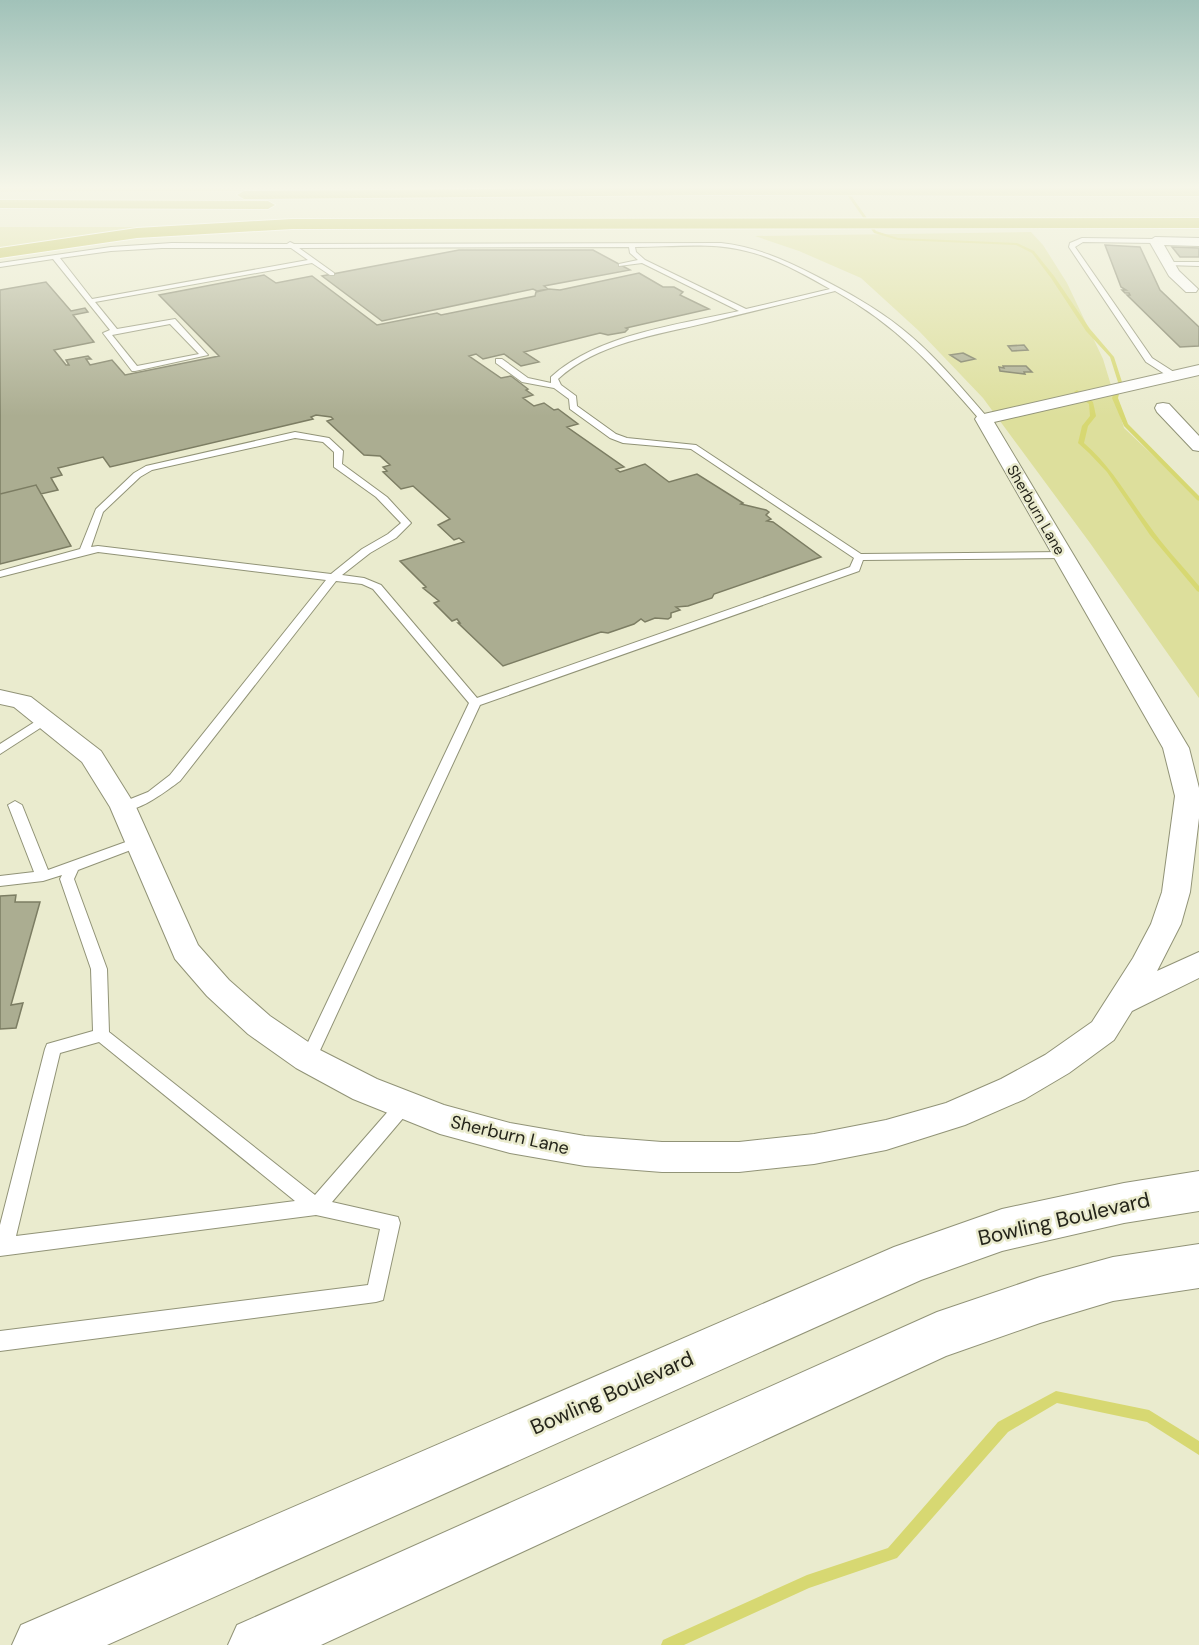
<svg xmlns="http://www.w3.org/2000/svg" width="1199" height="1645" font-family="'DM Sans',sans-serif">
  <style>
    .green { fill: #dddf9c }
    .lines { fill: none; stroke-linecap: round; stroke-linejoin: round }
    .stream { fill: #d7d872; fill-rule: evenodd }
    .building { fill: #abad91; stroke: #7c7d63; stroke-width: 1.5 }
    .lane-casing { stroke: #919377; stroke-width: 2 }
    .street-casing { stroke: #919377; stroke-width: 2 }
    .secondary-casing { stroke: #919377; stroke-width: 2 }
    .highway-casing { stroke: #fff; stroke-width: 2 }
    .lane { fill: #fff; fill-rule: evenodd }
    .street { fill: #fff; fill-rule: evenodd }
    .secondary { fill: #fff; fill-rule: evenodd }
    .highway { fill: #c1c252; fill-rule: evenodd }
    .labels { text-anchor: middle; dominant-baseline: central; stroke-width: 5; stroke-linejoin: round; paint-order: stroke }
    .far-street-label { font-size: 15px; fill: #24241a; stroke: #eaebce }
    .street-label { font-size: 18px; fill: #24241a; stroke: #eaebce }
    .near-street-label { font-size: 21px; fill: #24241a; stroke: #eaebce }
  </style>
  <rect width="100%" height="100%" fill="#eaebce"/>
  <path class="green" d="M0,186H187L247,191L0,192Z
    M0,227H171L91,235L0,248Z
    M1031,232L1043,245L1067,283L1103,359L1124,428L1181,482L1199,501V698L1090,543L983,398L919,331L861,278L799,251L755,236Z"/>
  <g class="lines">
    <path class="stream" d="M836,186L845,187L876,231L898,238L1017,243L1034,251L1054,276L1090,329L1114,357L1122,382L1118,398L1128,424L1199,496V501L1197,500L1124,426L1112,398L1118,382L1110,357L1086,331L1051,278L1032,253L1016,245L898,240L874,233L843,189Z
      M1077,390L1093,402L1096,416L1088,426L1084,443C1111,466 1127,496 1148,524C1163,546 1182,565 1199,586V592L1197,591L1150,535L1107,472L1089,453L1078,443L1082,426L1090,416L1089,404L1075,393L1074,392Z
      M1056,1391L1149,1410L1199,1441V1455L1147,1422L1057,1403L1008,1432L897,1558L809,1588L684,1645H661L663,1640L807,1575L888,1548L998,1422Z"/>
  </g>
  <path class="building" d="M1105,245L1140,247L1160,290L1199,327V346L1180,347L1127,295H1130L1129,293H1125L1122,290H1126L1121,287Z
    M1172,247L1199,248V257H1180Z
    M459,250H593L630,270L544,286L548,289L537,291L533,289L382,321L322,276Z
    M639,273L663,287H674L683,292L680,295L709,309L626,328L628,329L625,332L608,335L600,333L524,352L539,362L521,366L504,354L483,359L476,354L469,356L501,378L511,376L528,389L526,390L533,395L523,398L534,406L544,403L554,410L558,409L578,424L567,427L624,467L616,469L620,472L645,464L669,482L697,474L743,503L741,504L766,510L769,512L766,515L771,519L767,521L773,522L821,557L714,594L712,598L688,606L676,607L680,610L671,613V617L668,619L655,618L645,622L641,619L634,624L608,633L601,632L503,666L458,623H460L457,619L452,621L434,603L439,601L423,588L426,587L400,561L464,542L459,538L454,540L438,525L450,519L413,486L401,489L383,472L387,471L383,467L390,465L380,456L364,455L327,421L333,419L331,417L316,415L311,417L313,419L110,467L103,457L58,468L62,475L51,478L58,490L41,494L36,485L0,494V290L46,282L71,311L85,308L88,312L73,315L94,342L54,350L66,365H69L66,360L88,356L91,359H86L90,365L112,360L125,375L219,356L159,295L264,275L276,283L312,276L377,325L437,313L441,315L535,296L536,292L549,289L560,290Z
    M1024,345L1028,350L1012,351L1008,346Z
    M963,353L975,359L961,362L950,355Z
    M1003,366H1026L1032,372H1024L1025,374L1000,371L999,367L1004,368Z
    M36,485L71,546L0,564V494Z
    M16,895L15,902H40L11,1005L23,1003L16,1028L0,1029V896Z"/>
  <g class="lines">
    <g class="lane-casing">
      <path id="lane" d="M1082,238L1155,239L1158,241L1155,243L1083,242L1075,247L1152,358L1177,374V378H1171L1146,362L1069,247L1070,243Z
        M290,242L294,244L721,243C756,247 785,260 816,276C845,291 875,307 901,328C934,354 960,386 987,417V421H981C934,367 898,326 835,291C792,302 749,312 706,323C656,335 597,343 558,379L561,385L576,396L577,406L616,434L627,438L696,445L861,554L1063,552L1068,555L1063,558L863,560L859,571L480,705L316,1059L314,1064L308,1066L302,1064L300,1059L469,703L373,589L362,584L336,581L180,781C166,791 136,815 118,810L116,807L118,804L148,792L170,775L326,580L98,552L0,577V571L80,549L96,509L134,473L146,466L295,432L329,438L343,451L342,464L387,497L411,523L396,538L370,553L342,575L364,578L381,585L477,698L850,567L854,558L691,449L623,443L610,438L570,409L569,399L554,388L522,382L496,363V359H502L528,378L551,383V377C598,334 678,325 739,311L642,263L619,266V264L638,260L630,253L629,247L299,248L334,273V275H330L312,263L95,302L117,329L175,319L208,355L135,371H132L103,333L110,330L53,259L0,267V263L111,247L172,243L287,244ZM635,247C671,247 711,242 746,251C776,258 803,274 830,289L746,309L645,260L636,252ZM162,248H291L308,260L92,299L60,258L111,251ZM170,324L199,354L137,366L112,335ZM295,438L323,442L334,452V467L376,497L401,523L388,534L362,549L331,574L98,546L91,547L103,512L140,477L152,470Z
        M1168,262H1199V266L1166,265Z
        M44,716L48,717L50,720L48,723L0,754V744Z
        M15,801L22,805L48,870L134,839H144L146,842L144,845L78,870L74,879L107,969L109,1032L315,1195L398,1100L404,1098L410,1100L412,1105L410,1110L332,1202L398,1217L400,1223L383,1300L376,1302L0,1351V1331L368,1285L380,1229L316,1215L0,1256V1225L45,1049L47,1044L93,1031L91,969L60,879L62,875L43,881L0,886V876L34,872L8,805ZM99,1042L295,1201L16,1236L60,1053Z"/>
    </g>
    <g class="street-casing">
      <path id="street" d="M1155,237L1199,238V246L1164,245L1179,271L1198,289L1196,292H1186L1169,276L1149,241Z
        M1199,365V375L994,422L1189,748L1199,788V818L1190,892L1181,924L1157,971L1199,952V978L1132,1011L1114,1040L1069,1073L1025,1099L965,1125L886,1150L814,1164L739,1172H662L585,1166L510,1153L440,1134L353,1099L296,1068L248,1034L207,996L175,959L110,807L82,762L14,707L0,704V690L31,697L101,751L136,807L198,945L229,980L270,1016L320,1050L377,1079L444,1105L510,1123L585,1136L662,1142H739L814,1134L886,1120L946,1103L1001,1079L1045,1055L1092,1022L1133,958L1151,924L1162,892L1175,796L1163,748L975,419L978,415L984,414Z
        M1163,403L1169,404L1199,436V451L1193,450L1157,412L1155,408L1157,404Z"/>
    </g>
    <g class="secondary-casing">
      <path id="secondary" d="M1199,1171V1211L1124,1223L1002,1251L921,1280L107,1645H12L21,1625L894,1247L1002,1209L1124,1183Z
        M1199,1244V1288L1113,1301L1040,1323L946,1356L321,1645H228L237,1625L937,1312L1040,1277L1113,1257Z"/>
    </g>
    <g class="highway-casing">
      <path id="highway" d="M709,187L1199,188V196L709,195L244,199L237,195L244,191Z
        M0,200L268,201L275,205L268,209L0,208Z
        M1199,218V228L292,229L137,238L0,258V248L137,228L292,219Z"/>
    </g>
    <use href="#lane" class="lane"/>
    <use href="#street" class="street"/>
    <use href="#secondary" class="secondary"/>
    <use href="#highway" class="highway"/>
  </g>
  <linearGradient id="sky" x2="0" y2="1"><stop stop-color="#a1c2b9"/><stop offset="0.45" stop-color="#f6f6e9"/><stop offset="1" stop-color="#f6f6e9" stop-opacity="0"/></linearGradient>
  <rect width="1199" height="416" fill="url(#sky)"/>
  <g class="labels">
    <g class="far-street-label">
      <text transform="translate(1036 510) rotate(60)">Sherburn Lane</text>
    </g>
    <g class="street-label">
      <text transform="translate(510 1135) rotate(13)">Sherburn Lane</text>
    </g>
    <g class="near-street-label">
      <text transform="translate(1064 1219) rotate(-13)">Bowling Boulevard</text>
      <text transform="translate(612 1393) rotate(-24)">Bowling Boulevard</text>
    </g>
  </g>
</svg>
